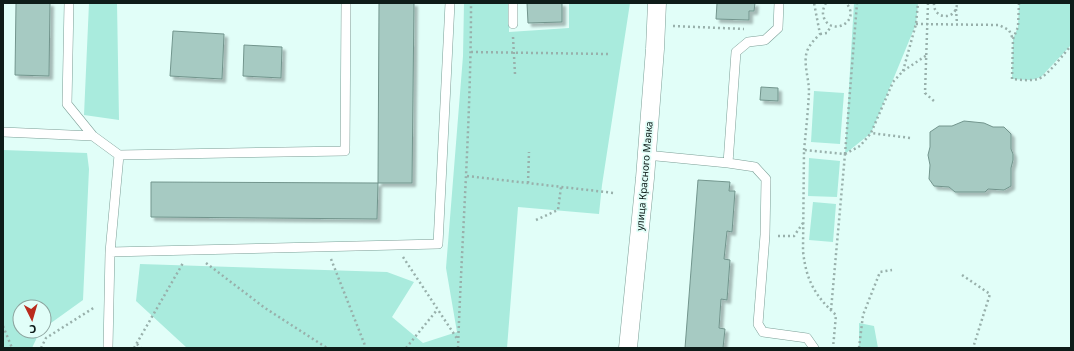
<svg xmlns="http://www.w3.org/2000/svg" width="1074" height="351" font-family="'Noto Sans',sans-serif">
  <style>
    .green { fill: #a9ebdd }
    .building { fill: #a6cac2; stroke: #72958d; filter: url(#shadow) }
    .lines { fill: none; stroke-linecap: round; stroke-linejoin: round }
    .service-casing { stroke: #7c9f97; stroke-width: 10 }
    .minor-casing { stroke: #7c9f97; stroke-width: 19 }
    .path { stroke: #98b0ab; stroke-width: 2.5; stroke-dasharray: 2 3; stroke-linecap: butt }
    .service { stroke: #fff; stroke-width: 9 }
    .minor { stroke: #fff; stroke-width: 18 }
    .labels { text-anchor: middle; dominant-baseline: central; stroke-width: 3.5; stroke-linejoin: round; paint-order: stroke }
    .street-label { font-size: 10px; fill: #0e1c19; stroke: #e1fef8 }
  </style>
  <defs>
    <filter id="shadow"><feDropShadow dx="3.5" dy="3.5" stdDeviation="1" flood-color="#0004"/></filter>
  </defs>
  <rect width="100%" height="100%" fill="#e1fef8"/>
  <path class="green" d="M89,3H117L119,120L84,115Z
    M464,3H509V32L569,28V3H630L602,185L599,214L518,207L507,348H187L136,301L140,264L387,272L414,282L392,317L423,343L457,332L446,268L463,56Z
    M854,3H918L916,24L871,133L845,154Z
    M1019,3H1071V45L1041,77L1031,80L1012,79L1013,39L1018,27Z
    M814,91L844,93L840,144L811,142Z
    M3,150L87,153L89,169L83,300L44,328V307H20V331H40L32,348H3Z
    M809,158L840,161L837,197L808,196Z
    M813,202L836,204L833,242L809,240Z
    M859,323L874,326L878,348H859Z"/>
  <path class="building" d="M16,3H50L49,76L15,75Z
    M379,3H414L412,183H378Z
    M527,3H562V22L528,23Z
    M717,3H755L754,11H749V20L716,19Z
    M173,31L224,34L222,79L170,76Z
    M244,45L282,47L281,78L243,76Z
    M761,87L778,88V101L760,100Z
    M964,121L984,123L993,127H1004L1011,134V149L1013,154V160L1011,168V186L1004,190L988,189L985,192H955L949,187L934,186L929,179L930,165L928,155L930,147V132L939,126H952Z
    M698,180L730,182L729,191H735L732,232L727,231L724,259L730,260L727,300L721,299L719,328L725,329L723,348H685Z
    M151,182L378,183L377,219L151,217Z"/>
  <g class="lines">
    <g class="service-casing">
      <path id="service" d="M69,3L67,104L93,136L119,155
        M513,3V24
        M3,132L93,136
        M646,155L728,163L736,52L748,42L765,40L778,28L779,3
        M728,163L755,167L766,179L765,235L758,324L763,332L807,338L814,348
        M110,252L119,155L345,151L346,3
        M108,348L110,252L438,244L450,3"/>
    </g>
    <g class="minor-casing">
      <path id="minor" d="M628,348L645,178L655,49L657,3"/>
    </g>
    <path class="path" d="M826,3C823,8 822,13 824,18C832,37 862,21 846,3
      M928,3L925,93L935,102
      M934,3C933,20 957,21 957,3
      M1019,3L1018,27L1013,39L1012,79C1021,80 1030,81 1038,79C1048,76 1063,54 1071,46
      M956,9L957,24
      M916,24L999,25L1009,30L1013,39
      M673,26L744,29
      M820,34L827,33L831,26
      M513,37L515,74
      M471,52L608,54
      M903,71L916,24L918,3
      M910,138L871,133L893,82L903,71L927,55
      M804,150C806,131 808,111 809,92C809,78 803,64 807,51C810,44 815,39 820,34L814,3
      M845,154L857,3
      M845,154L860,146L871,133
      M467,176L614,193
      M528,183L529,152
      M536,220L558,210L561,187
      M778,236H794L803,223
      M403,257L458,340
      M331,259L366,348
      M206,263L265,308L327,348
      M962,275L990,294L973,348
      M831,310L845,154L804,150L803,251C806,280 815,296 836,315L833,348
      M3,326L12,348
      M137,344L141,348
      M41,348L46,338L95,307
      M134,348L183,263
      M406,348L437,310
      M458,348C462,233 471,118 471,3
      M859,348L863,315L880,272L892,270"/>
    <use href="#service" class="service"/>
    <use href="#minor" class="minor"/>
  </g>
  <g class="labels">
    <g class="street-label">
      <text transform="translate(644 176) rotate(-85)">улица Красного Маяка</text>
    </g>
  </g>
  <rect width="1074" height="351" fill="none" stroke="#0e1c19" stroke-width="8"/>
  <g transform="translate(32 319) rotate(175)"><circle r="19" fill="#e1fef8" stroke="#8da49f"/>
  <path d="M0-3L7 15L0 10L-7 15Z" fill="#b92b1d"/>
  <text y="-6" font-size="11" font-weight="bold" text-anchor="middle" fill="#0e1c19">С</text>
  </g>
</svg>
